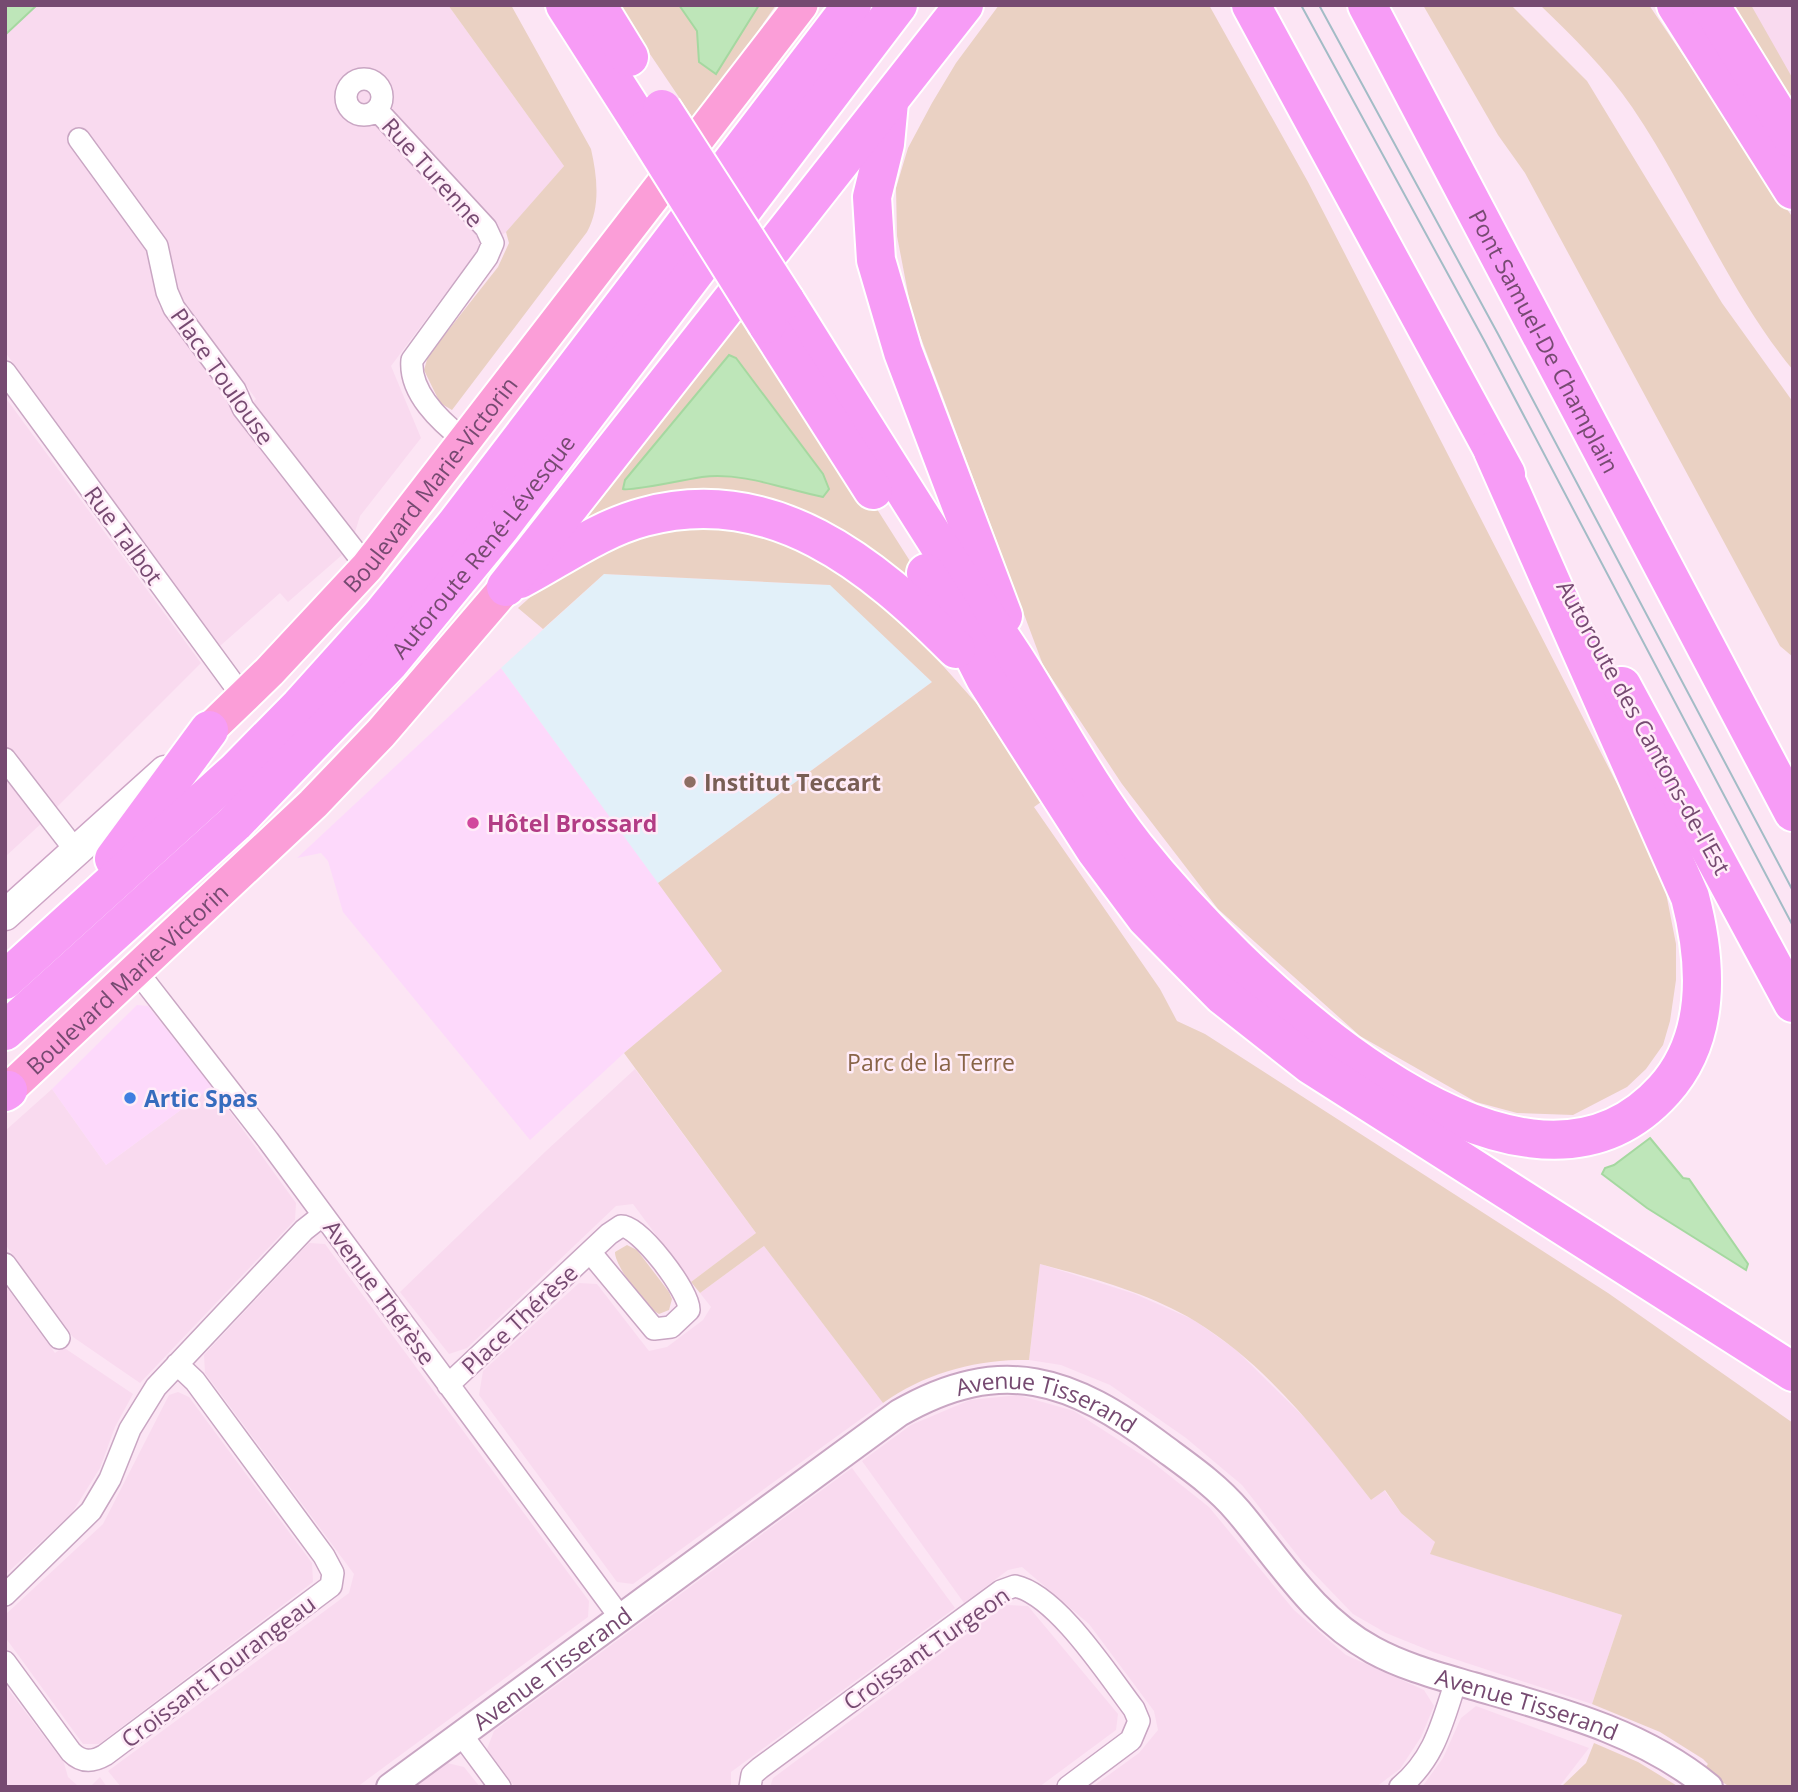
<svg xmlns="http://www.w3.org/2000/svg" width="1798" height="1792" font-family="'Open Sans',sans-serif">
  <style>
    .residential { fill: #f9daef }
    .commercial { fill: #fdd9fb }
    .education { fill: #e2f0f9 }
    .green { fill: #ead1c3 }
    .water { fill: #bee6b9; stroke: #a5d8a0; stroke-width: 2 }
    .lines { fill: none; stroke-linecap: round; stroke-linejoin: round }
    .minor-casing { stroke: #c9a6c3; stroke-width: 24 }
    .tertiary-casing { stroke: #c9a6c3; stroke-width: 30 }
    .secondary-casing { stroke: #cda4c5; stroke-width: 33 }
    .primary-casing { stroke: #fff; stroke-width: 37 }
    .motorway-casing { stroke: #fff; stroke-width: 42 }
    .minor { stroke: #fff; stroke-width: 21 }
    .tertiary { stroke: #fff; stroke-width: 26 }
    .secondary { stroke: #fff; stroke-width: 30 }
    .primary { stroke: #fb9ed8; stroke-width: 33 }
    .motorway { stroke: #f79cf6; stroke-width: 38 }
    .tram { stroke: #a3bcc6; stroke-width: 2 }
    .motorway-bridge-casing { stroke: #fff; stroke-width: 42; stroke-linecap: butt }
    .motorway-bridge { stroke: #f79cf6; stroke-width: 38 }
    .education-dot { fill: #8d6e63; stroke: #ffecf8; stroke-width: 2.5 }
    .hotel-dot { fill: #d1479c; stroke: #ffecf8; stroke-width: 2.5 }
    .shop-dot { fill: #3f7fe0; stroke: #ffecf8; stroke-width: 2.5 }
    .labels { text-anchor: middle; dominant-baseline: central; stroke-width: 5; stroke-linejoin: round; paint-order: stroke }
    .street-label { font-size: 23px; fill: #764a71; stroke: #ffecf8 }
    .education-label { font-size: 23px; font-weight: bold; fill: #785e54; stroke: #ffecf8; text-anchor: start }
    .hotel-label { font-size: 23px; font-weight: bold; fill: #b23c85; stroke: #ffecf8; text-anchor: start }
    .park-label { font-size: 23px; fill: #886447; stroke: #ffecf8 }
    .shop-label { font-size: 23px; font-weight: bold; fill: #366cbe; stroke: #ffecf8; text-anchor: start }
  </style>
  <rect width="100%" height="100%" fill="#fce5f4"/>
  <path class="residential" d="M37,5H448L564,166L508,231L478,250L391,366L421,438L360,516L355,532L345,530L250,404L256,399L176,292L168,247L84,131L150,248L159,306L342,555L288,602L280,593L220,646L5,352V35Z
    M1750,5H1793V79L1761,27Z
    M5,397L201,663L53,811L5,747Z
    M5,770L44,821L5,857Z
    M635,1069L756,1233L691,1282L633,1204L616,1206L467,1348L449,1354L400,1292L546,1151Z
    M212,1087L296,1203L295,1220L140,1383L73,1337L5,1244V1131L52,1089L106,1165Z
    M309,1243L325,1244L589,1601L588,1617L357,1787H121L108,1771L349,1593L354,1574L205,1373L204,1355Z
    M764,1246L883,1403L633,1584L617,1582L479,1395L483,1371L579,1283L597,1284L649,1351L667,1347L703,1320L711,1307L700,1293Z
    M1040,1264L1135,1294L1194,1320L1235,1349L1317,1430L1371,1500L1384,1490L1401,1513L1435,1542L1431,1554L1622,1615L1592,1704L1433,1652L1386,1633L1353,1614L1301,1560L1242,1485L1186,1438L1110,1385L1061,1365L1029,1360Z
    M5,1285L55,1353L63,1347L133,1394L115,1427L100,1468L72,1513L5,1575Z
    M178,1392L189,1397L312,1563L313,1582L99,1744H83L5,1637V1615L103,1524L169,1395Z
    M1018,1395L1074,1411L1151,1461L1209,1507L1294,1610L1346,1655L1424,1690L1434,1706L1421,1737L1400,1769L1376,1787H1092L1139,1753L1158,1730L1154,1711L1089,1624L1022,1567L1008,1570L964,1603L862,1461L911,1425L970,1400Z
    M852,1468L955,1608L731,1772V1787H515L487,1749L494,1731Z
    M1006,1605L1028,1606L1118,1714L1116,1730L1039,1787H770L773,1778Z
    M5,1685L64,1763L68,1777L78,1786H91L100,1777L107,1787H5Z
    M1476,1706L1589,1748L1559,1787H1422L1443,1758L1461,1718Z
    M447,1763L464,1767L480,1787H415Z"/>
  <path class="commercial" d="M501,668L723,971L624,1053L530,1140L343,912L328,861L321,853L297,858Z
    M137,1005L148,1006L212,1087L106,1165L52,1089Z"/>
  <path class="education" d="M604,574L831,585L932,682L658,883L501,668Z"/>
  <path class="green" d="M448,5H511L591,149C597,176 601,207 587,232L452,410L440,403L424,370L428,356L498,267L509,243L506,232L564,166Z
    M617,5H776L695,121Z
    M999,5H1209L1308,182L1635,819L1666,893L1676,944V980L1670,1021L1663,1045L1646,1069L1627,1087L1573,1115L1517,1113L1476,1102L1360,1036L1218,909L1122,784L1043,665L912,314L897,236L896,188L908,148L932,103L956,63Z
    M1423,5H1511L1587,81L1722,303L1793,402V657L1780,646L1525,173L1498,135Z
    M1540,5H1649L1793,218V370C1727,290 1690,192 1632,107C1606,69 1573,37 1540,5Z
    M1730,5H1751L1793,79V105Z
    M746,303L936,602L780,504L574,534L598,485Z
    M673,522L802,539L915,625L936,658L977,704L1041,802L1034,807L1160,989L1177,1021L1205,1034L1608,1293L1793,1423V1787H1730L1703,1770L1708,1764L1703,1759L1660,1732L1592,1704L1622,1615L1430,1554L1435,1542L1401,1513L1385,1490L1371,1500C1320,1434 1267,1365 1195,1321C1149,1293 1092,1278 1040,1264L1029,1360C977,1359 925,1373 883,1403L764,1246L700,1293L691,1282L756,1233L624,1053L722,971L658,883L932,682L830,585L604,574L543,629L518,608L570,562Z
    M627,1245L637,1250L669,1292L672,1299L669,1310L659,1314C647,1309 614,1265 615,1252Z
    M1594,1743L1638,1762L1679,1787H1561L1586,1763Z"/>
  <path class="water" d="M5,5H37L5,35Z
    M679,5H759L716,74L699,62L697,31Z
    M729,355L736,358L823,474L829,489L823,497C783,489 744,472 702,477C688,479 629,492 623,489L625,480Z
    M1650,1138L1683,1178L1689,1179L1748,1264L1746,1270L1647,1208L1602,1174L1605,1168L1614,1165Z"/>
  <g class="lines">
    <g class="minor-casing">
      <path id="minor" d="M346 97a18 18 0 1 1 36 0a18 18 0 1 1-36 0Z
        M377,110L486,228L493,243L487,257L412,360C409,393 441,422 464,440
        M79,139L157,246L167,292L174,308L235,390L243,408L367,567
        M5,372L243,697
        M5,759L76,851
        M136,970L268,1140L620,1617
        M5,1264L59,1338
        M448,1385L609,1234L621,1226C639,1225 690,1292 689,1310L671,1327L654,1329L590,1252
        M5,1595L91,1511L110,1479L130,1429L156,1387L304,1230L323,1215
        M5,1662L71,1752C82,1763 93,1762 105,1755L331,1586L333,1573L324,1556L195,1381L177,1364
        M461,1734L500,1787
        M750,1787L752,1775L760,1768L1001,1591L1015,1586C1057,1595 1108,1675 1134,1709L1139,1721L1131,1740L1068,1787
        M1400,1787C1435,1758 1442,1723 1456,1681"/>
    </g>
    <g class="tertiary-casing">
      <g id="tertiary">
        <path id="s1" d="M390,1787L899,1413C1002,1354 1072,1379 1161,1446C1188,1466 1216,1485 1238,1511C1281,1562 1313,1617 1373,1650C1404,1667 1439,1676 1473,1686C1556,1710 1641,1731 1709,1787"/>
      </g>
    </g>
    <g class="secondary-casing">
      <path id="secondary" d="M5,915L165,771"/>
    </g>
    <g class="primary-casing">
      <g id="primary">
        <path id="s2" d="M209,730L269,672L367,567L801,5"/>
        <path id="s3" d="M8,1090L313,804L381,733L506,587"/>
      </g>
    </g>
    <g class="motorway-casing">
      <g id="motorway">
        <path d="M565,5L645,130"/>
        <path d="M597,5L629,57"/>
        <path d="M1251,5L1506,474"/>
        <path id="s4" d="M1367,5L1793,812"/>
        <path d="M1676,5L1793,190"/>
        <path d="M1710,5L1793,139"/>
        <path d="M889,102L885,144L872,197L876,260L903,352L1003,616"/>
        <path d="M785,300C844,394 902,488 962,581C983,613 1006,643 1025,675C1061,734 1093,793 1135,847C1227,963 1515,1256 1664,1090C1712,1037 1707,962 1690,897L1493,451"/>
        <path d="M767,324L873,490"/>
        <path d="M926,573L954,617L985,678L1096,851L1146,918L1222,995L1311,1065L1793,1372"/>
        <path d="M520,579C560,558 599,529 644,517C772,482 873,565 956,649"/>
        <path d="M506,587L964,5"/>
        <path d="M1622,686L1793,1003"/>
        <path d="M114,859L209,730"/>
        <path d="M5,980L236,771L300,706L381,616L456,524L852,5"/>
        <path id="s5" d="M5,1031L235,823L390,662L500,528L898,5"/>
        <path d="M5,1092L8,1090"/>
      </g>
    </g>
    <use href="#minor" class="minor"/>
    <use href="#tertiary" class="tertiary"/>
    <use href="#secondary" class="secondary"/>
    <use href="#primary" class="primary"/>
    <use href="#motorway" class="motorway"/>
    <path class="tram" d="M1301,5L1485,342L1793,926
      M1319,5L1498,334L1793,891"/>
    <g class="motorway-bridge-casing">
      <path id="motorway-bridge" d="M662,109L785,300
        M645,130L767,324"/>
    </g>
    <use href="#motorway-bridge" class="motorway-bridge"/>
  </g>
  <circle class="education-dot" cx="690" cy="782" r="7"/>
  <circle class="hotel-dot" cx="473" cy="823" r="7"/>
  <circle class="shop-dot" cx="130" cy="1098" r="7"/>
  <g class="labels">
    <g class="street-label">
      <text transform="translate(433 172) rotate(48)">Rue Turenne</text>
      <text stroke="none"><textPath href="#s4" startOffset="380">Pont Samuel-De Champlain</textPath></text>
      <text transform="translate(223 376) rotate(55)">Place Toulouse</text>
      <text stroke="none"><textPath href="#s2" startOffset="331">Boulevard Marie-Victorin</textPath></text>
      <text transform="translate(124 535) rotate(54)">Rue Talbot</text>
      <text stroke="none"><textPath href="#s5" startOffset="682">Autoroute René-Lévesque</textPath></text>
      <text transform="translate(1644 727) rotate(61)">Autoroute des Cantons-de-l'Est</text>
      <text stroke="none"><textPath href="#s3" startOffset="163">Boulevard Marie-Victorin</textPath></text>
      <text transform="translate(380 1292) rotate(54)">Avenue Thérèse</text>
      <text transform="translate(519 1319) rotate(-43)">Place Thérèse</text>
      <text stroke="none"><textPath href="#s1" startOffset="789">Avenue Tisserand</textPath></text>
      <text transform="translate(926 1648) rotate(-35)">Croissant Turgeon</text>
      <text stroke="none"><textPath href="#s1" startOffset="201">Avenue Tisserand</textPath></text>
      <text transform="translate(218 1671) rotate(-37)">Croissant Tourangeau</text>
      <text stroke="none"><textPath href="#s1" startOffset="1376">Avenue Tisserand</textPath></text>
    </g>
    <g class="education-label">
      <text x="704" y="782">Institut Teccart</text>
    </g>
    <g class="hotel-label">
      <text x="487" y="823">Hôtel Brossard</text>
    </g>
    <g class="park-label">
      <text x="931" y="1062">Parc de la Terre</text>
    </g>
    <g class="shop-label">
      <text x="144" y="1098">Artic Spas</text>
    </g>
  </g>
  <rect width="1798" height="1792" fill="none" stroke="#764a71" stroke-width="14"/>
</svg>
